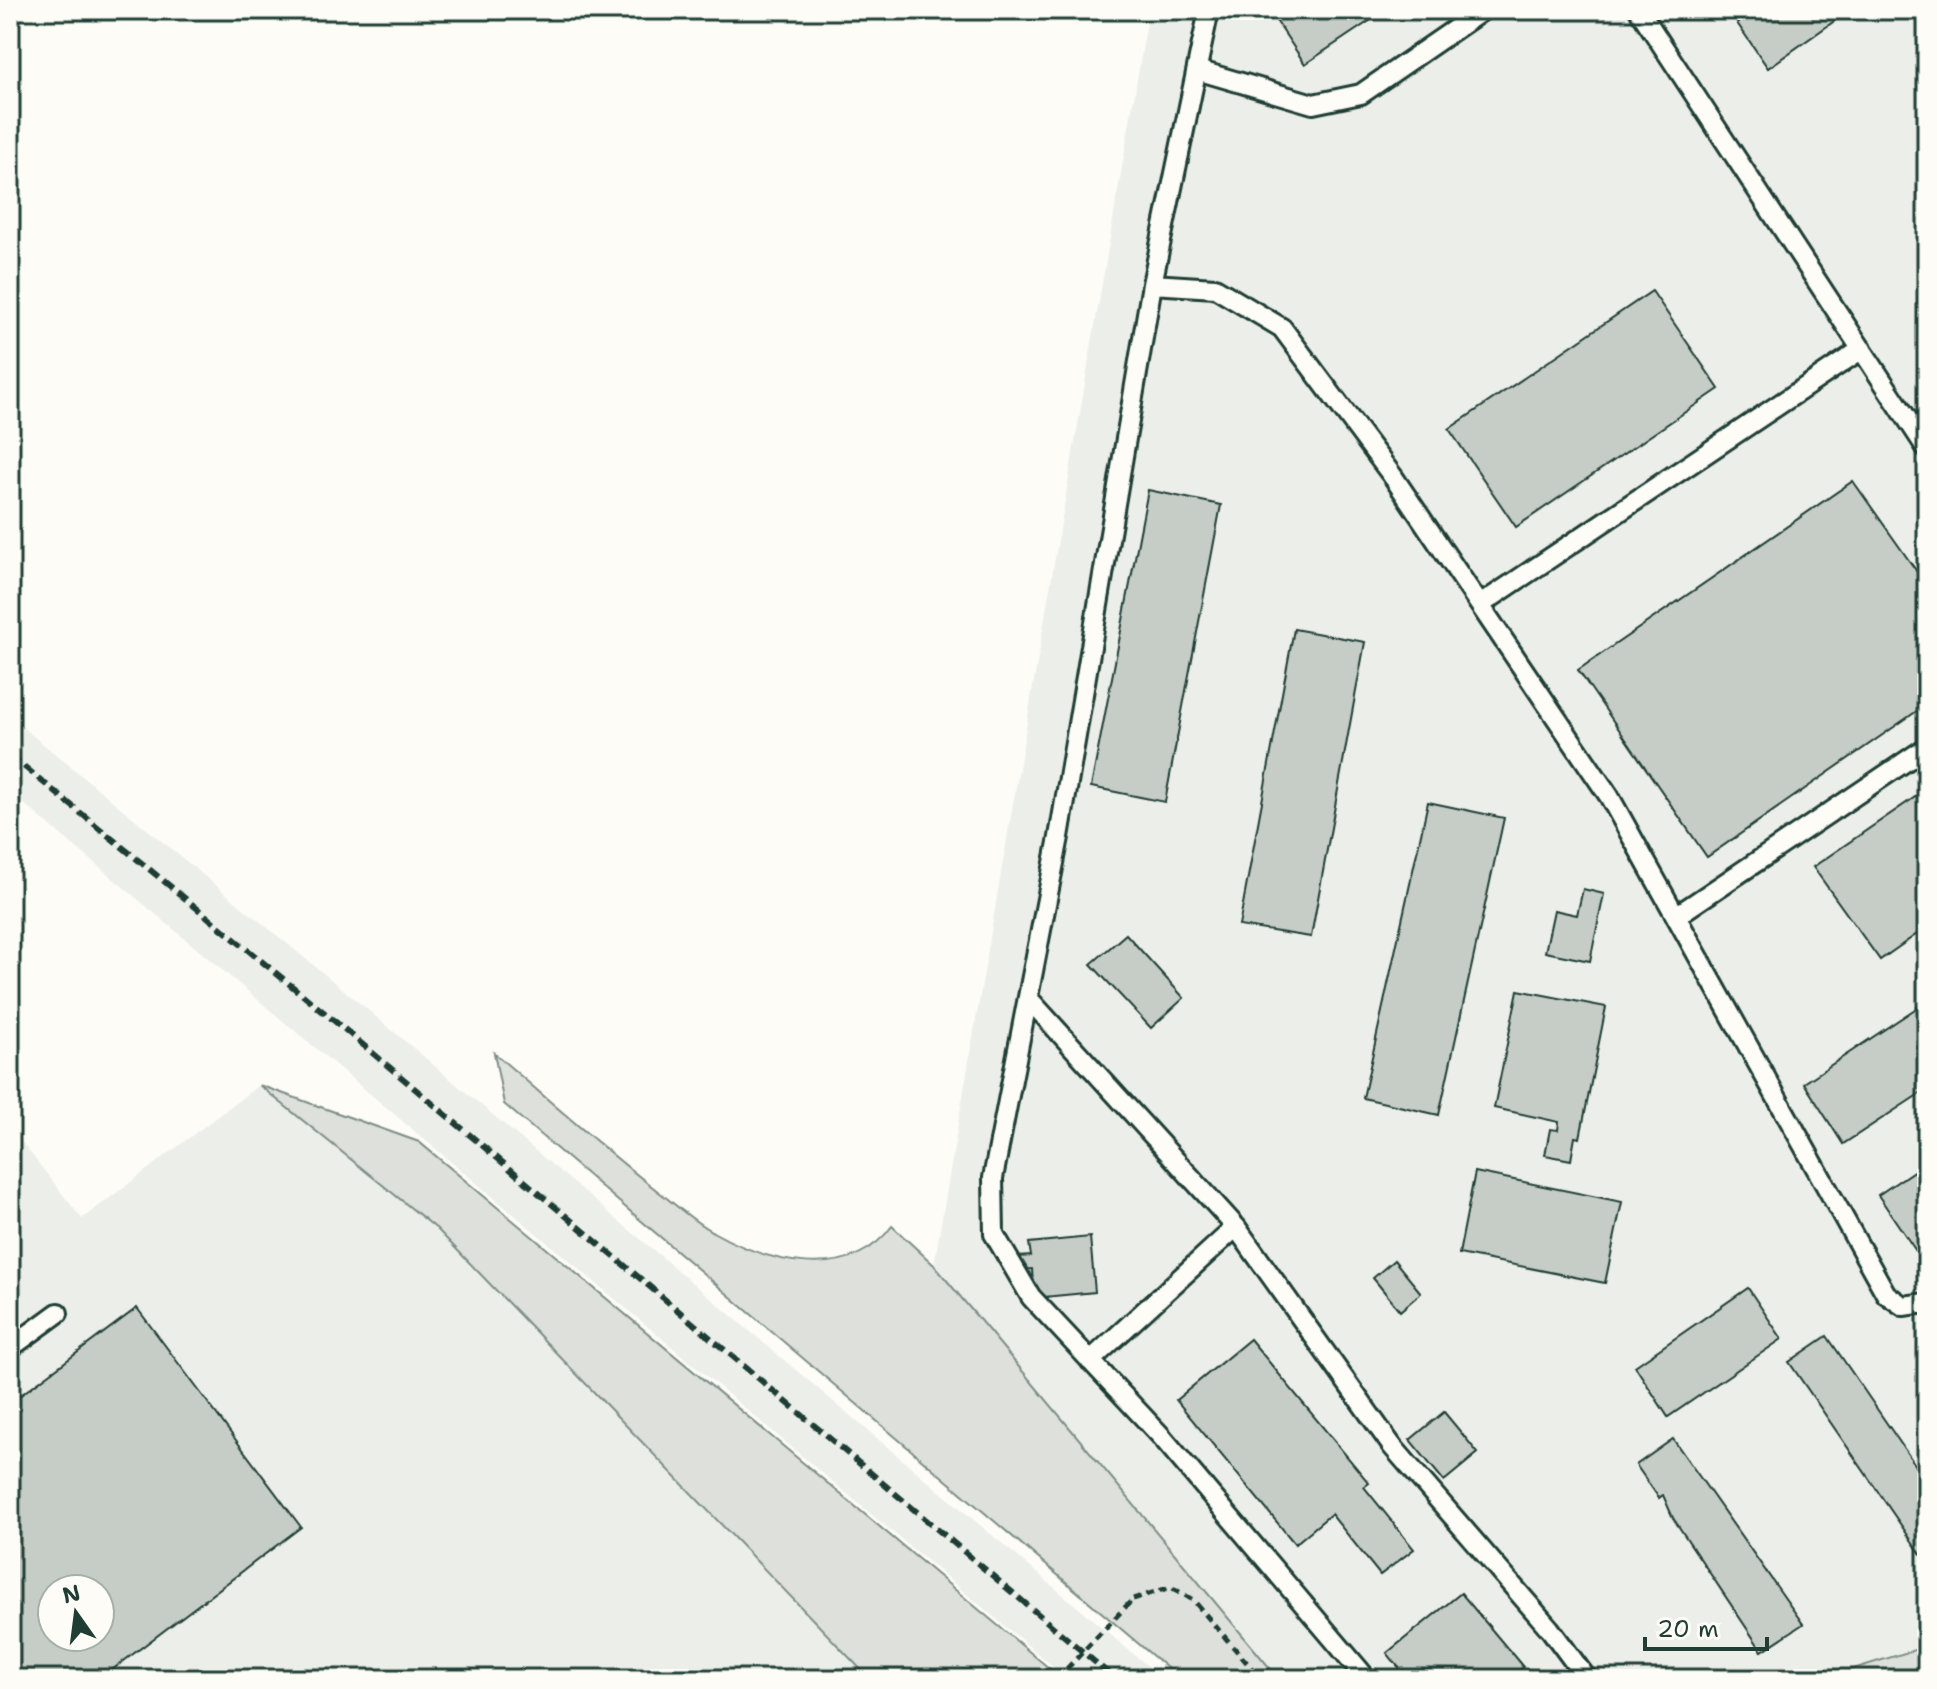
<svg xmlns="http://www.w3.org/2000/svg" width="1937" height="1689" font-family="'Shantell Sans',sans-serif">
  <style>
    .built { fill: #eceee9; fill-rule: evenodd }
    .green { fill: #dde0db; stroke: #7e8e88; stroke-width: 2 }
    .building { fill: #c6cdc7; stroke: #1f3d34; stroke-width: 2; fill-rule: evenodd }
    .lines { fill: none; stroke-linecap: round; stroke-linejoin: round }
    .service-casing { stroke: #1f3d34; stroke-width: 24 }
    .path { stroke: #1f3d34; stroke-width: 5; stroke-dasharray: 8 6; stroke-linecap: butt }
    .service { stroke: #fdfcf7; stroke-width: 18 }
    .rail { stroke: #1f3d34; stroke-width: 6; stroke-dasharray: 12 6; stroke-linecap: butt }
    .path-bridge { stroke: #1f3d34; stroke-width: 5; stroke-dasharray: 8 6; stroke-linecap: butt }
  </style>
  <rect width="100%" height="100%" fill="#fdfcf7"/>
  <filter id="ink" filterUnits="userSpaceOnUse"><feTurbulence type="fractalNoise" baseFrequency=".0125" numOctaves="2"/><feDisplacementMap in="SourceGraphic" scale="16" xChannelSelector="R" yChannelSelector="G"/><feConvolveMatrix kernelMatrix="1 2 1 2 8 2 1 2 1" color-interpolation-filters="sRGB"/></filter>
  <g filter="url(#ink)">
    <path class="built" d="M1149,10H1927V1646L1821,1679H1279L934,1265Z
      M10,717L362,1005L1163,1679H1068L10,792Z
      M259,1085L437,1229L870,1679H10V1127L82,1219ZM52,1589H100V1637H52Z"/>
    <path class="green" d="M494,1053C549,1100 602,1148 659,1192C676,1205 694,1222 713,1232C766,1262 849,1285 892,1226L934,1265L1279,1679H1180L504,1104Z
      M259,1085L419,1142L1062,1679H870L437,1229Z
      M1927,1646V1679H1821Z"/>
    <path class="building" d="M1269,10H1386L1305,64Z
      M1755,10H1850L1768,68L1737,23Z
      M1652,291L1719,389L1516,527L1449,429Z
      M1853,481L1927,586V704L1707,857L1578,670Z
      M1148,490L1221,505L1165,802L1091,787Z
      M1294,629L1365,642L1311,937L1239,926Z
      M1927,789V927L1880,960L1813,867Z
      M1428,802L1504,818L1439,1115L1363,1098Z
      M1583,889L1604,894L1590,961L1545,952L1554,910L1577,915Z
      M1126,934L1184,998L1151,1028L1091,964Z
      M1518,990L1606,1007L1580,1138L1575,1137L1571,1160L1545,1155L1550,1129L1558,1130L1559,1122L1494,1108Z
      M1927,1001V1089L1843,1144L1804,1083Z
      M1927,1162V1253L1920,1257L1878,1195Z
      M1475,1172L1622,1202L1605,1283L1459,1254Z
      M1090,1237L1095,1292L1034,1298L1032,1269L1020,1270L1019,1257L1031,1256L1029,1243Z
      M1394,1260L1421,1293L1400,1311L1373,1278Z
      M1748,1288L1782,1339L1668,1417L1635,1366Z
      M137,1308L301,1527L100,1679H10V1403ZM52,1589H100V1637H52Z
      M1827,1336L1927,1482V1563L1789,1362Z
      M1250,1339L1369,1483L1364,1487L1414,1549L1380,1575L1331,1514L1295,1544L1176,1400Z
      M1444,1412L1478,1453L1444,1481L1410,1440Z
      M1673,1439L1803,1624L1762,1651L1673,1518L1663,1495L1659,1498L1636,1465Z
      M1461,1593L1523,1667L1509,1679H1408L1387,1653Z"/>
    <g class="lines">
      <g class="service-casing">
        <path id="service" d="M1209,10L1152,284L1059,837L993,1178L994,1234L1031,1297L1161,1436L1367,1679
          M1639,10L1927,449
          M1197,70L1313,104L1361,94L1483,10
          M1152,284L1215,288L1282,328L1394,478L1609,796L1886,1294L1903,1306L1927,1303
          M1480,605L1862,349
          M1676,916L1927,747
          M1028,998L1236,1227L1392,1446L1550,1629L1587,1679
          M10,1348L58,1313
          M1090,1361L1236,1227"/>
      </g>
      <path class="path" d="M1133,1599L1171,1587L1193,1600L1261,1679"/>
      <use href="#service" class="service"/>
      <path class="rail" d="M10,755L343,1028L1115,1679"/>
      <path class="path-bridge" d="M1057,1679L1133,1599"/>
    </g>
  </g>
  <rect width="1937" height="1689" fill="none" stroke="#fdfcf7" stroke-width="40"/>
  <rect x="20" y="20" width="1897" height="1649" fill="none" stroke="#1f3d34" stroke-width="3" filter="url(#ink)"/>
  <g transform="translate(76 1613) rotate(346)"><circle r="38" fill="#fdfcf7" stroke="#a4b0a9" stroke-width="2"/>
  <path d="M0-6L14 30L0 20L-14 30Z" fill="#1f3d34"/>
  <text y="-12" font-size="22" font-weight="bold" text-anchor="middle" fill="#1f3d34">N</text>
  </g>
  <path d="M1645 1637v12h122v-12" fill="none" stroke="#1f3d34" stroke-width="4"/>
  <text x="1657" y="1637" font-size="24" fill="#1f3d34" stroke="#fdfcf7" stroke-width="6" paint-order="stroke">20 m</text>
</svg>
